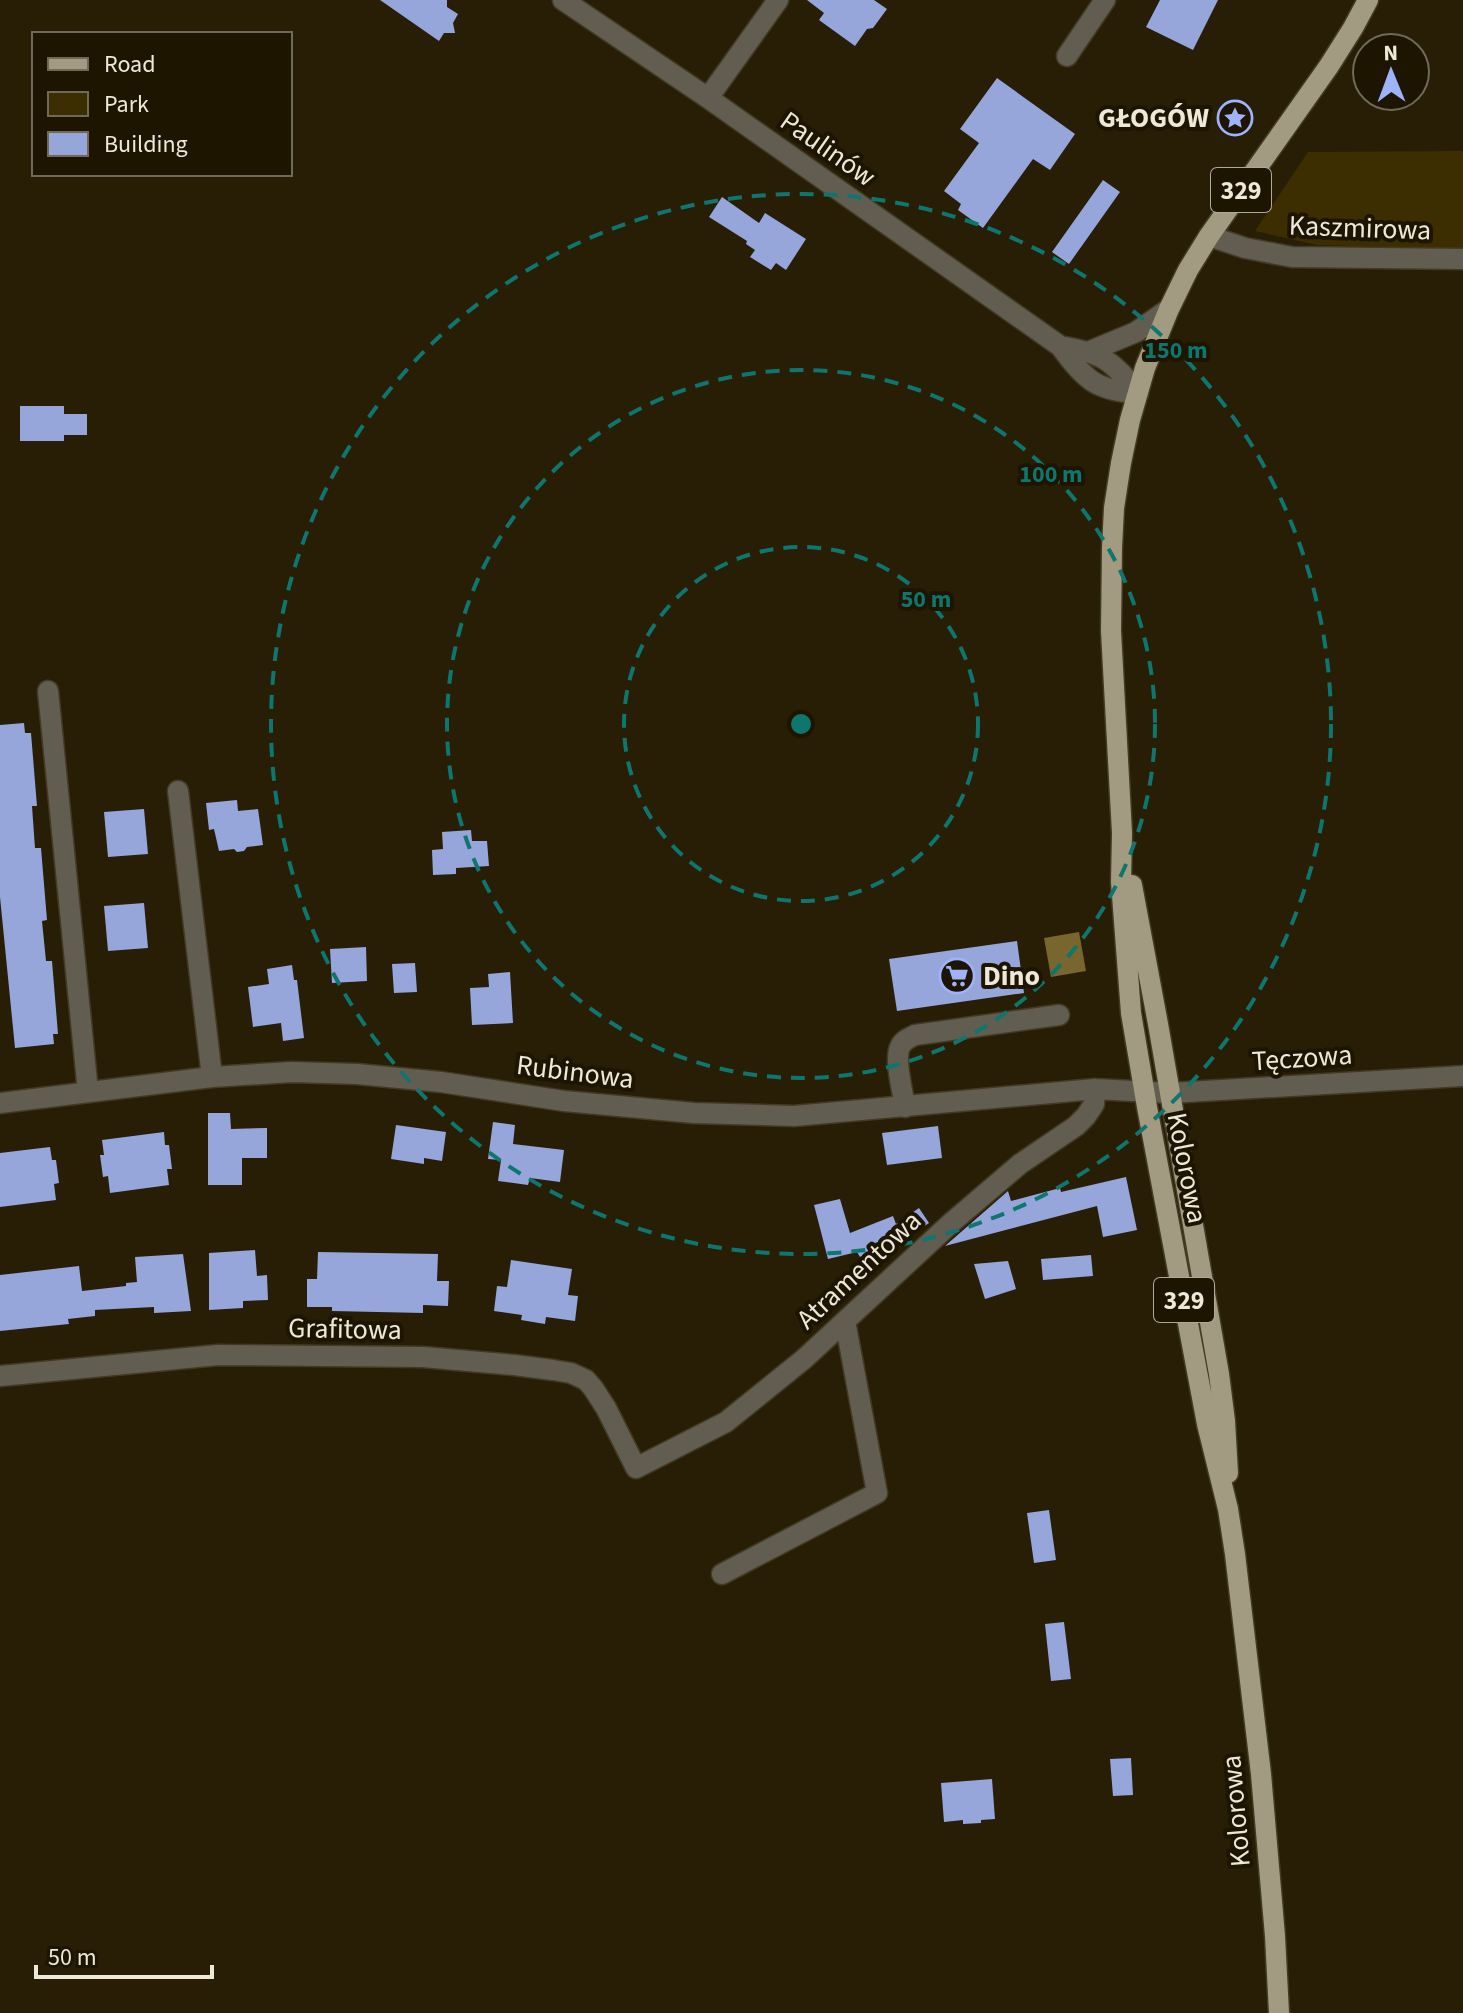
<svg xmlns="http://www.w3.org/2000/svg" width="1463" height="2013" font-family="'Source Sans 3',sans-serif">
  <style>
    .green { fill: #3d2e00 }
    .water { fill: #79652e }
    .building { fill: #96a5da }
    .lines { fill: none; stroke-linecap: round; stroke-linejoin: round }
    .minor-casing { stroke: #433a23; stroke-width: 23 }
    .major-casing { stroke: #433a23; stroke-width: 23 }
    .minor { stroke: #615d51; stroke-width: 20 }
    .major { stroke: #a39a82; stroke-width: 20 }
    .ring { fill: none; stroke: #0f766e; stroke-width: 4; stroke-dasharray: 14 10 }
    .labels { text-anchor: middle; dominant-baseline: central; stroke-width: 8; stroke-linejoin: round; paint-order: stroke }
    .shield { fill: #1e1500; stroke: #b0a998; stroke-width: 2 }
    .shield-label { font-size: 26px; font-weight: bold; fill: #eee8d9 }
    .poi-label { font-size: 28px; font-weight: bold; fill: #eee8d9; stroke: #1e1500; text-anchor: end }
    .street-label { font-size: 28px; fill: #eee8d9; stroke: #1e1500 }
    .centre { fill: #0f766e; stroke: #1e1500; stroke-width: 4 }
    .ring-label { font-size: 24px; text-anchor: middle; font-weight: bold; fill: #0f766e; stroke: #1e1500; stroke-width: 8; stroke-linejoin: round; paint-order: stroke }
  </style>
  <rect width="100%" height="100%" fill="#271e05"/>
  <path class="green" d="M1463,151V249L1317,245L1255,231L1308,152Z"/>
  <path class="water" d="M1079,932L1086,971L1051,977L1044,938Z"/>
  <path class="building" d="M380,0H447V7L458,14L453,23L455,33H444L439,41Z
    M807,0H874L887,9L873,28L867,29L855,46L819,20L824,13Z
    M1160,0H1218L1193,50L1146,27Z
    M997,78L1075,134L1050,170L1033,159L983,228L958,210L961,204L944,191L979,143L960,129Z
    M1103,180L1120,192L1069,264L1052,252Z
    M722,197L759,223L765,213L806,239L786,270L776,263L771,270L750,257L755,250L746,244L747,241L709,217Z
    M20,406H64V414H87V435H64V441H20Z
    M24,723L25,733H31L37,806H32L35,848H41L47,920L42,921L46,961H52L58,1034H53L54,1044L15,1048L0,897V725Z
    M237,800L238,811L258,809L263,845L247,847L244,851L237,852L234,849L219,851L214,829L209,830L206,803Z
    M144,809L148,854L108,857L104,812Z
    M471,830L472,841H487L489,866L456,868V874L433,875L432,850L443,849L442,832Z
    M144,903L148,948L108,951L104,906Z
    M1017,941L1024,993L897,1011L889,959Z
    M366,947L367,981L332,983L330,949Z
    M415,963L417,992L394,993L392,964Z
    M292,965L294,980H297L304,1038L283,1041L281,1023L253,1027L248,987L269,984L267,969Z
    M510,972L513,1023L472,1025L470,988L489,987L488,974Z
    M208,1113H230L231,1129L267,1128V1158H242V1185H208Z
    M493,1122L515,1125L513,1144L564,1150L560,1182L530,1178L528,1185L498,1181L501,1160L488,1159Z
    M396,1125L446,1132L442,1161L424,1158V1164L391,1159Z
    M938,1126L942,1158L887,1165L882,1133Z
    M164,1132L165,1145H169L172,1169H167L169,1185L110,1193L108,1176L103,1177L100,1155H104L102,1140Z
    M50,1147L52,1160H56L59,1183L54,1184L56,1200L0,1207V1153Z
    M1126,1177L1137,1230L1103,1237L1097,1206L945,1246L1008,1191L1011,1201L1060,1188L1061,1192Z
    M840,1199L850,1233L893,1216L896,1224L919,1208L929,1223L902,1241L860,1257L857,1252L828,1259L814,1205Z
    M255,1250L257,1276L267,1275L268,1300L243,1301V1308L209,1310V1253Z
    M318,1252L438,1254L437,1281H449L448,1306L423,1305V1313L332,1311V1307H307V1279H317Z
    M183,1254L191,1311L154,1313V1307L95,1310V1316L68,1319L69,1324L0,1331V1275L79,1266L82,1291L126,1286V1283L137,1282L135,1257Z
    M1091,1255L1093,1276L1043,1280L1041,1259Z
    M511,1260L572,1269L568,1295L578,1296L575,1321L546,1317L545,1324L521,1320L522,1315L494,1311L497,1286L507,1287Z
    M1008,1261L1016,1289L985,1299L974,1264Z
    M1049,1510L1056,1560L1034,1563L1027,1513Z
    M1064,1622L1071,1679L1051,1681L1045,1624Z
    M1131,1758L1133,1795L1113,1796L1110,1759Z
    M992,1779L995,1819L981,1820V1823L963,1824V1820L944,1822L941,1783Z"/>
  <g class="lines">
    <g class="minor-casing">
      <path id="minor" d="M563,0L708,98L1060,346C1085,379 1095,391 1138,393
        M1067,56L1105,0
        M708,98L778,0
        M1209,236L1245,248L1292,257L1463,259
        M1060,346C1102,353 1112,360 1138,393
        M1088,352L1136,332L1169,309
        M48,691L88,1092
        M178,791L212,1077
        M0,1103L212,1077L292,1072L357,1074L441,1082L564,1101L694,1113L794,1116L1095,1089L1170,1093L1463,1076
        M905,1107C903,1093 894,1059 900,1047C903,1040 909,1038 915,1035L1059,1015
        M0,1376L218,1355L423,1357L514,1365L553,1370L571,1373L586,1380L593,1388L606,1408L636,1468L726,1422L804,1359L951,1223L1020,1164L1076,1126L1086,1116L1094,1104L1095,1089
        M722,1574L877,1493L845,1321"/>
    </g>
    <g class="major-casing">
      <path id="major" d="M1132,885L1158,1024L1219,1374L1225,1421L1228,1473
        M1279,2013L1275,1936L1261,1774L1235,1554L1228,1509L1207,1424L1147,1107L1131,1013L1121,882L1122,833L1111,631L1112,548L1114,508L1121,463L1130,420L1145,368L1169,309L1188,270L1209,236L1329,66L1353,28L1368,0"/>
    </g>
    <use href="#minor" class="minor"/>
    <use href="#major" class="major"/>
  </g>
  <g class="ring">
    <circle cx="801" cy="724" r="177"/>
    <circle cx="801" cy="724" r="354"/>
    <circle cx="801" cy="724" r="530"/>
  </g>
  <defs>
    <g id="sight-ring" transform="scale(1.8)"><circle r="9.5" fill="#1e1500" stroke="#9fb3fd" stroke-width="1.5"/><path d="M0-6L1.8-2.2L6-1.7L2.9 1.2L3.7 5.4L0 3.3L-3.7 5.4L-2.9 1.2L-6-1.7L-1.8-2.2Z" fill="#9fb3fd"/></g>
    <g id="supermarket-ring" transform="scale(1.8)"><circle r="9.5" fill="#1e1500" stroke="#9fb3fd" stroke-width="1.5"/><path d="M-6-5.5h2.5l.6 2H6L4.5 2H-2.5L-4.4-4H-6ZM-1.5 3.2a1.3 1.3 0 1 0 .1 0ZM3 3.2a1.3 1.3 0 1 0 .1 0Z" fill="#9fb3fd"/></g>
  </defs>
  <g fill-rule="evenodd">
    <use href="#sight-ring" x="1235" y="118"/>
    <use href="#supermarket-ring" x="957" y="976"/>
  </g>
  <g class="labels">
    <g class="shield">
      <rect x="1211" y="168" width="60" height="44" rx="6"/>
      <rect x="1154" y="1278" width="60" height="44" rx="6"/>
    </g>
    <g class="shield-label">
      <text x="1241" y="190">329</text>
      <text x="1184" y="1300">329</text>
    </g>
    <g class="poi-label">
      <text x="1209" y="118">GŁOGÓW</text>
      <text x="983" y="976" text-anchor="start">Dino</text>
    </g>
    <g class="street-label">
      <text transform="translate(828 149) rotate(35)">Paulinów</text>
      <text transform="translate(1360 228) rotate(2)">Kaszmirowa</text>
      <text transform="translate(1302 1058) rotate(-4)">Tęczowa</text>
      <text transform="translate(575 1072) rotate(7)">Rubinowa</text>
      <text transform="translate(1187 1168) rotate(79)">Kolorowa</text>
      <text transform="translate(859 1270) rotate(-43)">Atramentowa</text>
      <text transform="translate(345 1329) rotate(1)">Grafitowa</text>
      <text transform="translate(1236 1811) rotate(-95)">Kolorowa</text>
    </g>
  </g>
  <circle cx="801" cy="724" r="12" class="centre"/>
  <g class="ring-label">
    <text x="1176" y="358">150 m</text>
    <text x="1051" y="482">100 m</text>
    <text x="926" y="607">50 m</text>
  </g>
  <rect x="32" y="32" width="260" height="144" fill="#1e1500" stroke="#716957" stroke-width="2"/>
  <rect x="48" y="58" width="40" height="12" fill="#a39a82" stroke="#716957" stroke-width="2"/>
  <text x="104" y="72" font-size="24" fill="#eee8d9">Road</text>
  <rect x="48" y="92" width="40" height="24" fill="#3d2e00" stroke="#716957" stroke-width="2"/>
  <text x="104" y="112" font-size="24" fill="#eee8d9">Park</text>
  <rect x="48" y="132" width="40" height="24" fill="#96a5da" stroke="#716957" stroke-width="2"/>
  <text x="104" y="152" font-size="24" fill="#eee8d9">Building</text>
  <g transform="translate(1391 72) rotate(359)"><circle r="38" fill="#1e1500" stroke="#716957" stroke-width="2"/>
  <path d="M0-6L14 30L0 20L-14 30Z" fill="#9fb3fd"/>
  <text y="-12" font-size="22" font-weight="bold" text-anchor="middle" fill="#eee8d9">N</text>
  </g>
  <path d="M36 1965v12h176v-12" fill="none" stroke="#eee8d9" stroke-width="4"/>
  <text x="48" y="1965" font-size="24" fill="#eee8d9" stroke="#1e1500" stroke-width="6" paint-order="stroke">50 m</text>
</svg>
